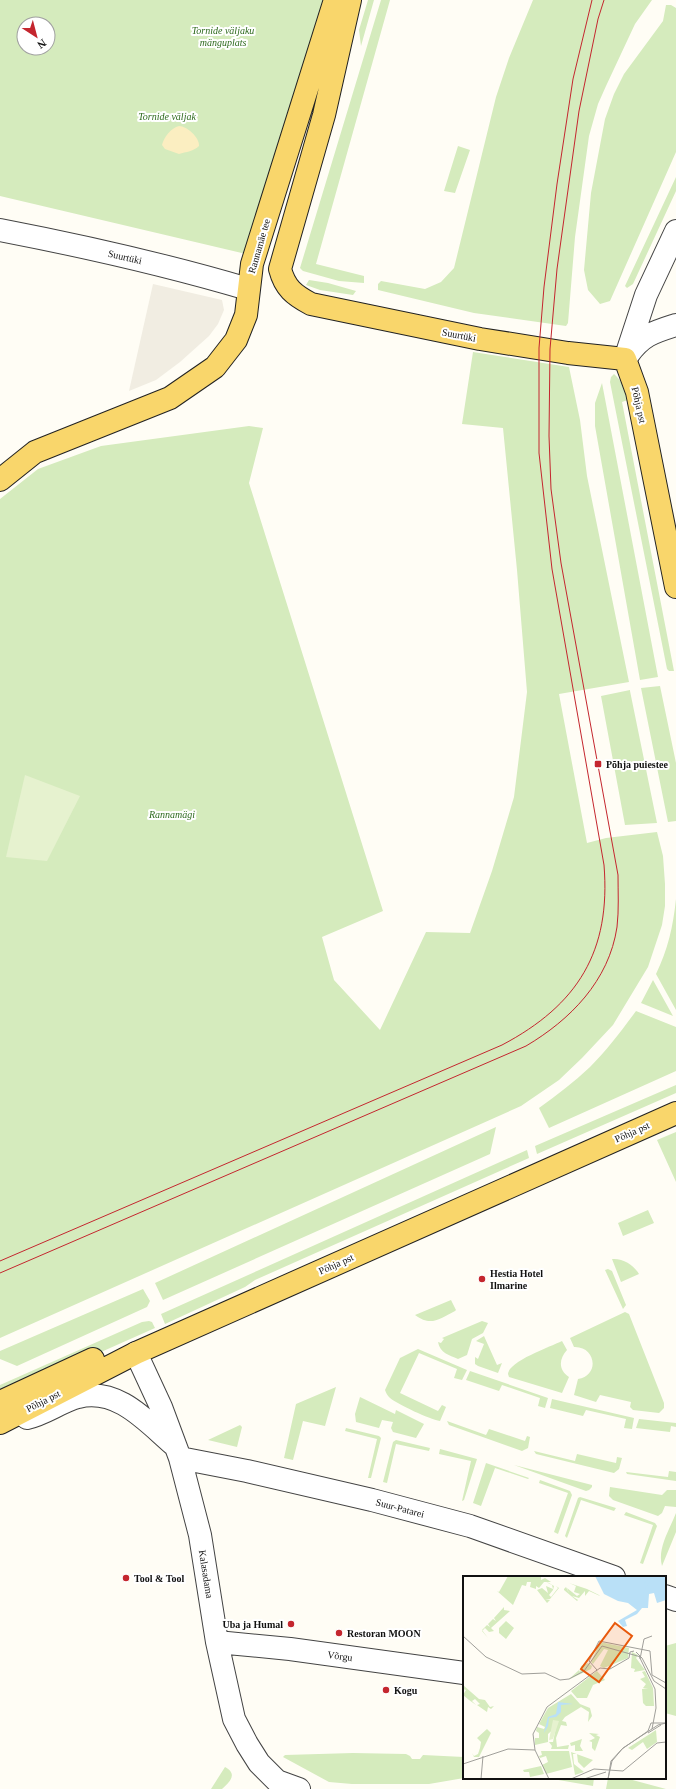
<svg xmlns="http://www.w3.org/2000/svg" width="676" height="1789" font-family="Georgia,serif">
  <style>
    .green { fill: #d5ebbd; fill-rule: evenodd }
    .sand { fill: #fbeec1 }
    .pitch { fill: #e6f2cf }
    .plaza { fill: #f1ede2 }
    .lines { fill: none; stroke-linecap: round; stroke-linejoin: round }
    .minor-casing { stroke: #444; stroke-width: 24 }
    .major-casing { stroke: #222; stroke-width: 24 }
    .minor { stroke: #fff; stroke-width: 22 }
    .major { stroke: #f9d66b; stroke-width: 22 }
    .tram { stroke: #c4262e; stroke-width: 1 }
    .poi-dot { fill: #c4262e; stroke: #fff; stroke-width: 1.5 }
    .labels { text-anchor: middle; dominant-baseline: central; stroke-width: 4; stroke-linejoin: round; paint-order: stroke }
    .park-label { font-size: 10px; font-style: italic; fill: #2f6b1f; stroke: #fff }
    .street-label { font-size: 10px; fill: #111; stroke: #fff }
    .poi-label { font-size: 10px; font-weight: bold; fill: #111; stroke: #fff; text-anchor: start }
    .inset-river { fill: none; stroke: #b9e0f7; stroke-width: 2 }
    .inset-road { fill: none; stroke: #a09f9a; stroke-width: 1 }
    .view { fill: #e8590c; fill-opacity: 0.15; stroke: #e8590c; stroke-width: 2 }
    .inset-edge { fill: none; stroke: #111; stroke-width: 2 }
  </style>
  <rect width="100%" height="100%" fill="#fffdf5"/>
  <path class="green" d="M0,0H326L246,254L0,196ZM24,24H48V48H24Z
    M368,0H374L361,46L359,30Z
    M381,0H390L316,264L364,276V283L339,281L303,271L300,268Z
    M533,0H652L635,24L606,86L598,104L589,136L575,237L568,323L566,326L474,313L378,290V284L381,281L425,289L441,282L454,268L496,97L509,58Z
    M666,5H671L676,8V152L610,301L600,304L588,290L584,270L591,193L605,119L614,94L624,74L663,21Z
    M458,146L470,150L455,193L444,191Z
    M676,177V191L633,284L627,288L625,286Z
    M309,280L328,283L356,291L353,295L320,290L306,285Z
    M473,352L569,367L580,420L587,476L629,682L559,694L587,843L606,838L657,832L663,856L665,884V906L662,925L648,967L613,1025L582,1058L559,1080L521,1106L0,1338V499L38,469L101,446L249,426L263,428L249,483L383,911L322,937L334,980L380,1030L426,932L470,933L492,871L514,797L527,692L517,570L503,428L462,424Z
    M614,374C623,382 625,389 628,400L622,402L674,671H669L667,669L610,382L611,377Z
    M602,383L658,677L640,680L595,426V403Z
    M660,686L676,763V821L668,822L641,688Z
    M630,690V691L657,823L625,825L601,696Z
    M676,899V1010L656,974C668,949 673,927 676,899Z
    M653,980L673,1016L641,1003Z
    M636,1011L676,1027V1071L549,1128L539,1108C557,1095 574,1082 590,1067C607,1050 622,1030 636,1011Z
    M676,1085V1093L537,1154L535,1146Z
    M496,1127L490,1154L163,1300L155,1283Z
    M676,1132V1182L657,1140Z
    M527,1150L529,1158L255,1280L245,1287L165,1324L161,1314Z
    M648,1210L654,1223L623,1236L618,1223Z
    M612,1259C623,1258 634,1265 639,1274L621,1282Z
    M608,1269L612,1271L626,1305L623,1309L605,1270Z
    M143,1289L150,1301L147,1307L17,1366L0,1359V1351Z
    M451,1300L456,1310L455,1311C439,1319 431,1327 415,1315Z
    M625,1312L629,1314L664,1403V1408L659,1413L633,1410L630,1407L631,1402L600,1395L596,1402L574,1395L578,1379C600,1376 596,1346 574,1347L570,1338Z
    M149,1321L152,1322L155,1328L0,1397V1385L142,1322Z
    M482,1321L488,1323L483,1333L472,1339L467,1355L458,1359C449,1355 440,1353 438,1342L441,1343L444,1339L442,1338Z
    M484,1336L497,1365L502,1363L498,1373L478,1366L475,1364V1357L478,1359L484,1344L476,1341Z
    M562,1341L567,1350C559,1359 558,1370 569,1377L562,1393L509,1377L508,1374C509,1361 550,1347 562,1341Z
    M418,1349L467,1370L462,1380L454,1378L457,1369L419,1353L400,1393L438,1411L442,1405L446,1407L440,1421C429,1419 399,1405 390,1398C387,1395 386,1393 385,1390L400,1358Z
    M470,1371L548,1398L545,1408L538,1406L540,1398L502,1385L499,1391L466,1380Z
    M336,1387L325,1426L303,1421L293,1460L284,1458L296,1404Z
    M360,1397L395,1414L396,1410L424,1424L416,1438L393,1432L391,1428L393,1422L382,1420L379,1428L356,1422L355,1414Z
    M552,1399L634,1418L632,1429L624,1428L626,1419L586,1410L583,1416L550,1408Z
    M639,1419L676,1423V1427L671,1426L670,1432L636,1428Z
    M447,1421L486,1435L489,1429L525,1441L527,1436L530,1437L528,1448L522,1451L449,1425Z
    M240,1425L242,1427L237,1447L208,1440Z
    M346,1428L379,1436L381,1438L371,1478H368L377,1439L345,1431Z
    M396,1440L430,1448L429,1451L396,1444L387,1483L383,1482L393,1442Z
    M440,1449L477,1459L464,1500L462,1501L471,1461L439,1454Z
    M534,1451L575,1461L577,1454L616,1463L617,1457L622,1458L619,1469L614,1473L536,1454Z
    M486,1463L529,1478L528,1479L495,1468L481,1506L473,1503Z
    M514,1465L592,1485V1487L589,1490L586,1491Z
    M669,1471L676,1472V1481L627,1474L626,1472L668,1477Z
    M540,1480L570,1491L572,1495L558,1534L554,1532L568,1493L539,1483Z
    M610,1487L662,1495L667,1490H676V1507L665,1506L662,1513L658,1516L613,1500L609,1496Z
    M580,1497L616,1508L614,1511L581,1500L567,1538L565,1536L578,1498Z
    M626,1512L655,1523L657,1526L643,1564L640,1563L653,1525L624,1515Z
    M676,1513V1532L662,1566C657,1548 670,1529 676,1513Z
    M676,1643V1716L665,1713V1646Z
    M353,1753L406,1754L410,1756L412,1759H420L423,1755L464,1757V1778L429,1784H352L329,1782L283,1757L285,1755Z
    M225,1767C238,1774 230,1782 222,1789H211Z
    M547,1778H594L593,1786Z
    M608,1778H625L666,1789H606Z"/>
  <path class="sand" d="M179,126C187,126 200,138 199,146C194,151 186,152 179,154L165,149L162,145C164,137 171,128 179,126Z"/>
  <path class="pitch" d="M25,775L80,796L47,861L6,857Z"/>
  <path class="plaza" d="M153,284L222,300L224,310L218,324L209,336L180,362L156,380L129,391Z"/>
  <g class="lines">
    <g class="minor-casing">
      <path id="minor" d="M0,230C83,246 167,265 248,289
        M628,355C642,335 654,332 676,325
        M625,359L646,295L676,231
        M136,1353L161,1407L180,1458L200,1535L217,1642L234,1719L247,1744L259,1763L277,1781L299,1789
        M27,1418C45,1414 60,1402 78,1397C118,1387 147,1422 174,1445
        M180,1458L247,1471L372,1500L470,1526L614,1577
        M665,1596L676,1600
        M217,1642L290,1649L464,1673"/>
    </g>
    <g class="major-casing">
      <path id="major" d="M350,0L324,115L280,269C285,288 294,295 311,304L480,339L568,353L625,359L637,392L676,587
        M0,480L35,452L170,398L215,367L236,340L246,315L252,264L334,3
        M0,1402L93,1359
        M0,1423L136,1353L676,1113"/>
    </g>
    <use href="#minor" class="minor"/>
    <use href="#major" class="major"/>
    <path class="tram" d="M0,1261L502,1045C578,1005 611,951 604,865L552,569L539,453V348L544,287L557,184L573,79L592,0
      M0,1273L526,1046C570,1020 609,981 617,927C619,910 618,892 618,875L561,563L551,489L549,436L550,349L557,269L579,111L598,19L604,0"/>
  </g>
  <g class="poi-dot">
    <rect x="594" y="760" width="8" height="8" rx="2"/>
    <circle cx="482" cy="1279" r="4"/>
    <circle cx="126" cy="1578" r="4"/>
    <circle cx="291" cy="1624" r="4"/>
    <circle cx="339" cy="1633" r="4"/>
    <circle cx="386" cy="1690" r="4"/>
  </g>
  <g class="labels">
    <g class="park-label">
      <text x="223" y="30">Tornide väljaku<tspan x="223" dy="12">mänguplats</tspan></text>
      <text x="167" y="116">Tornide väljak</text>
      <text x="172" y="814">Rannamägi</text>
    </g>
    <g class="street-label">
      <text transform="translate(259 246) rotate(-74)">Rannamäe tee</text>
      <text transform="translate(125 257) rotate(13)">Suurtüki</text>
      <text transform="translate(459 335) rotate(11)">Suurtüki</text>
      <text transform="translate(639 405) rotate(77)">Põhja pst</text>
      <text transform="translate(632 1132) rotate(-24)">Põhja pst</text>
      <text transform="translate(336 1264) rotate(-24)">Põhja pst</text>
      <text transform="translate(43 1401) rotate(-27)">Põhja pst</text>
      <text transform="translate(400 1508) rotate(15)">Suur-Patarei</text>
      <text transform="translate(206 1574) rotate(81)">Kalasadama</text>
      <text transform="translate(340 1656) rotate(8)">Võrgu</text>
    </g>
    <g class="poi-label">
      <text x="606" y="764">Põhja puiestee</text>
      <text x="490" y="1273">Hestia Hotel<tspan x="490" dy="12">Ilmarine</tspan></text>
      <text x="134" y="1578">Tool &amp; Tool</text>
      <text x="283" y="1624" text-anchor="end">Uba ja Humal</text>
      <text x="347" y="1633">Restoran MOON</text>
      <text x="394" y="1690">Kogu</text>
    </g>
  </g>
  <g transform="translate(463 1576)">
    <rect width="203" height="203" fill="#fffdf5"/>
    <path d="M45,0H78V4L82,2L88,6H81L76,12L73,10V13L67,11L68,6H64L63,10L59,9L50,29L34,15L36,16ZM83,6L86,7L91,10L90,14L86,19L88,21L95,12L93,10L96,12L87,23L82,24H87L84,27L74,14L79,12L85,17L83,10L90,13L89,9ZM106,7L124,13L136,19L137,20L126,15L122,20V15L116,22L109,20L115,24L114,25L101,14V13L103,11L106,17L104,12L114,20L117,18L111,16L113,10ZM41,31V34L47,35L28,52L31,55L26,56L22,52L19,55L25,62L19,54L24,49L27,51L25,48L30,43L33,45L31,42ZM43,45L51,52L43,63L36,57V52ZM137,66L166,72L165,82L141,92L137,90L145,74L141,73L130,88L128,86ZM169,76L175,79L173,82L182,94L171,96L172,93L168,92ZM125,87L129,90L128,93L105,104L116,94L117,96L118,90ZM134,95L142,104L130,109L124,122H114L108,115ZM182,95L190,112L187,113L180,112L183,108L177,103L182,101L179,96ZM0,109L16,123L22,124L27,131L31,130L28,133L25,131L24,136L14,129L17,128L12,123L9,125L13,129L6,124L0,119L3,114L0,113ZM190,112L191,130H183L180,127L179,113ZM108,118L117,128L127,132L129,140L125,146L126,136L118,131L102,141L99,145L103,146L104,150L98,149L93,162L94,171L106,169L105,173H88L89,170L86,166H90L93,151L85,158V166L72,169V162H76V157L73,155L74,151L81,153L82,151L76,148L85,132ZM24,153L28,157L16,181H11L9,177L11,180L15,178L17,172L18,166L14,162ZM193,154L194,166L184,173L180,166L169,174L165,172ZM126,157L136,158L133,159L137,161L132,175L129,172V166L126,165L132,162ZM119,163L117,170L120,175H112V169L108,170L107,167ZM78,175H106L109,191L83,198L79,189L85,186L83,180L77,182L76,180L79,179ZM108,176L130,184L121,192L115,186L114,178H110L111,188L121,196L112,199ZM78,190L81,198L67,201L66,196H61L60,194Z" fill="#d5ebbd"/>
    <path d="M90,144L96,145L90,163L86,164Z" fill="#e6f2cf"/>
    <path d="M132,0H203V24L194,27L191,17L186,18L185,32H179L174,38L162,44L164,50L160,51L155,45L174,34L165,27L155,25L141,18ZM95,126L110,128L98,129V136L93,141L86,142L85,150L81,157L85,141L93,138Z" fill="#b9e0f7"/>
    <path class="inset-river" d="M179,17L182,8L191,0M184,29L179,27V18L183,9L193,0"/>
    <path class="inset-road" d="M0,60L23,81L59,98L82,97L97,104L106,103L121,95L139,70L178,81M187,75L189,99L203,107M173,76L179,82L191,105L203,113M176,80L192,113L193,132L189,153M177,83L181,63L189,60M133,95L137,92L147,93L166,82L167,76L171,75M185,157L198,149M0,188L45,173L72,174M18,203L20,180M86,203L72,174L70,158L84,131L134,94L126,85L136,65L187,75M108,203L131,193L160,195L194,167L203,166M121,203L143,196M145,203L148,185L159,173L185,155L188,147H203M145,203L149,185L160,172L195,149L203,147"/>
    <path class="view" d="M152,47L169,60L136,106L118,93Z"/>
    <rect width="203" height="203" class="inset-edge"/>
  </g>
  <g transform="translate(36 36) rotate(144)"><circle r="19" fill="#ffffff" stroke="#a0a0a0"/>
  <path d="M0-3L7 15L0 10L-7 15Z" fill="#c4262e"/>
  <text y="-6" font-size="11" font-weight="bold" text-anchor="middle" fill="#111111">N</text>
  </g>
</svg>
